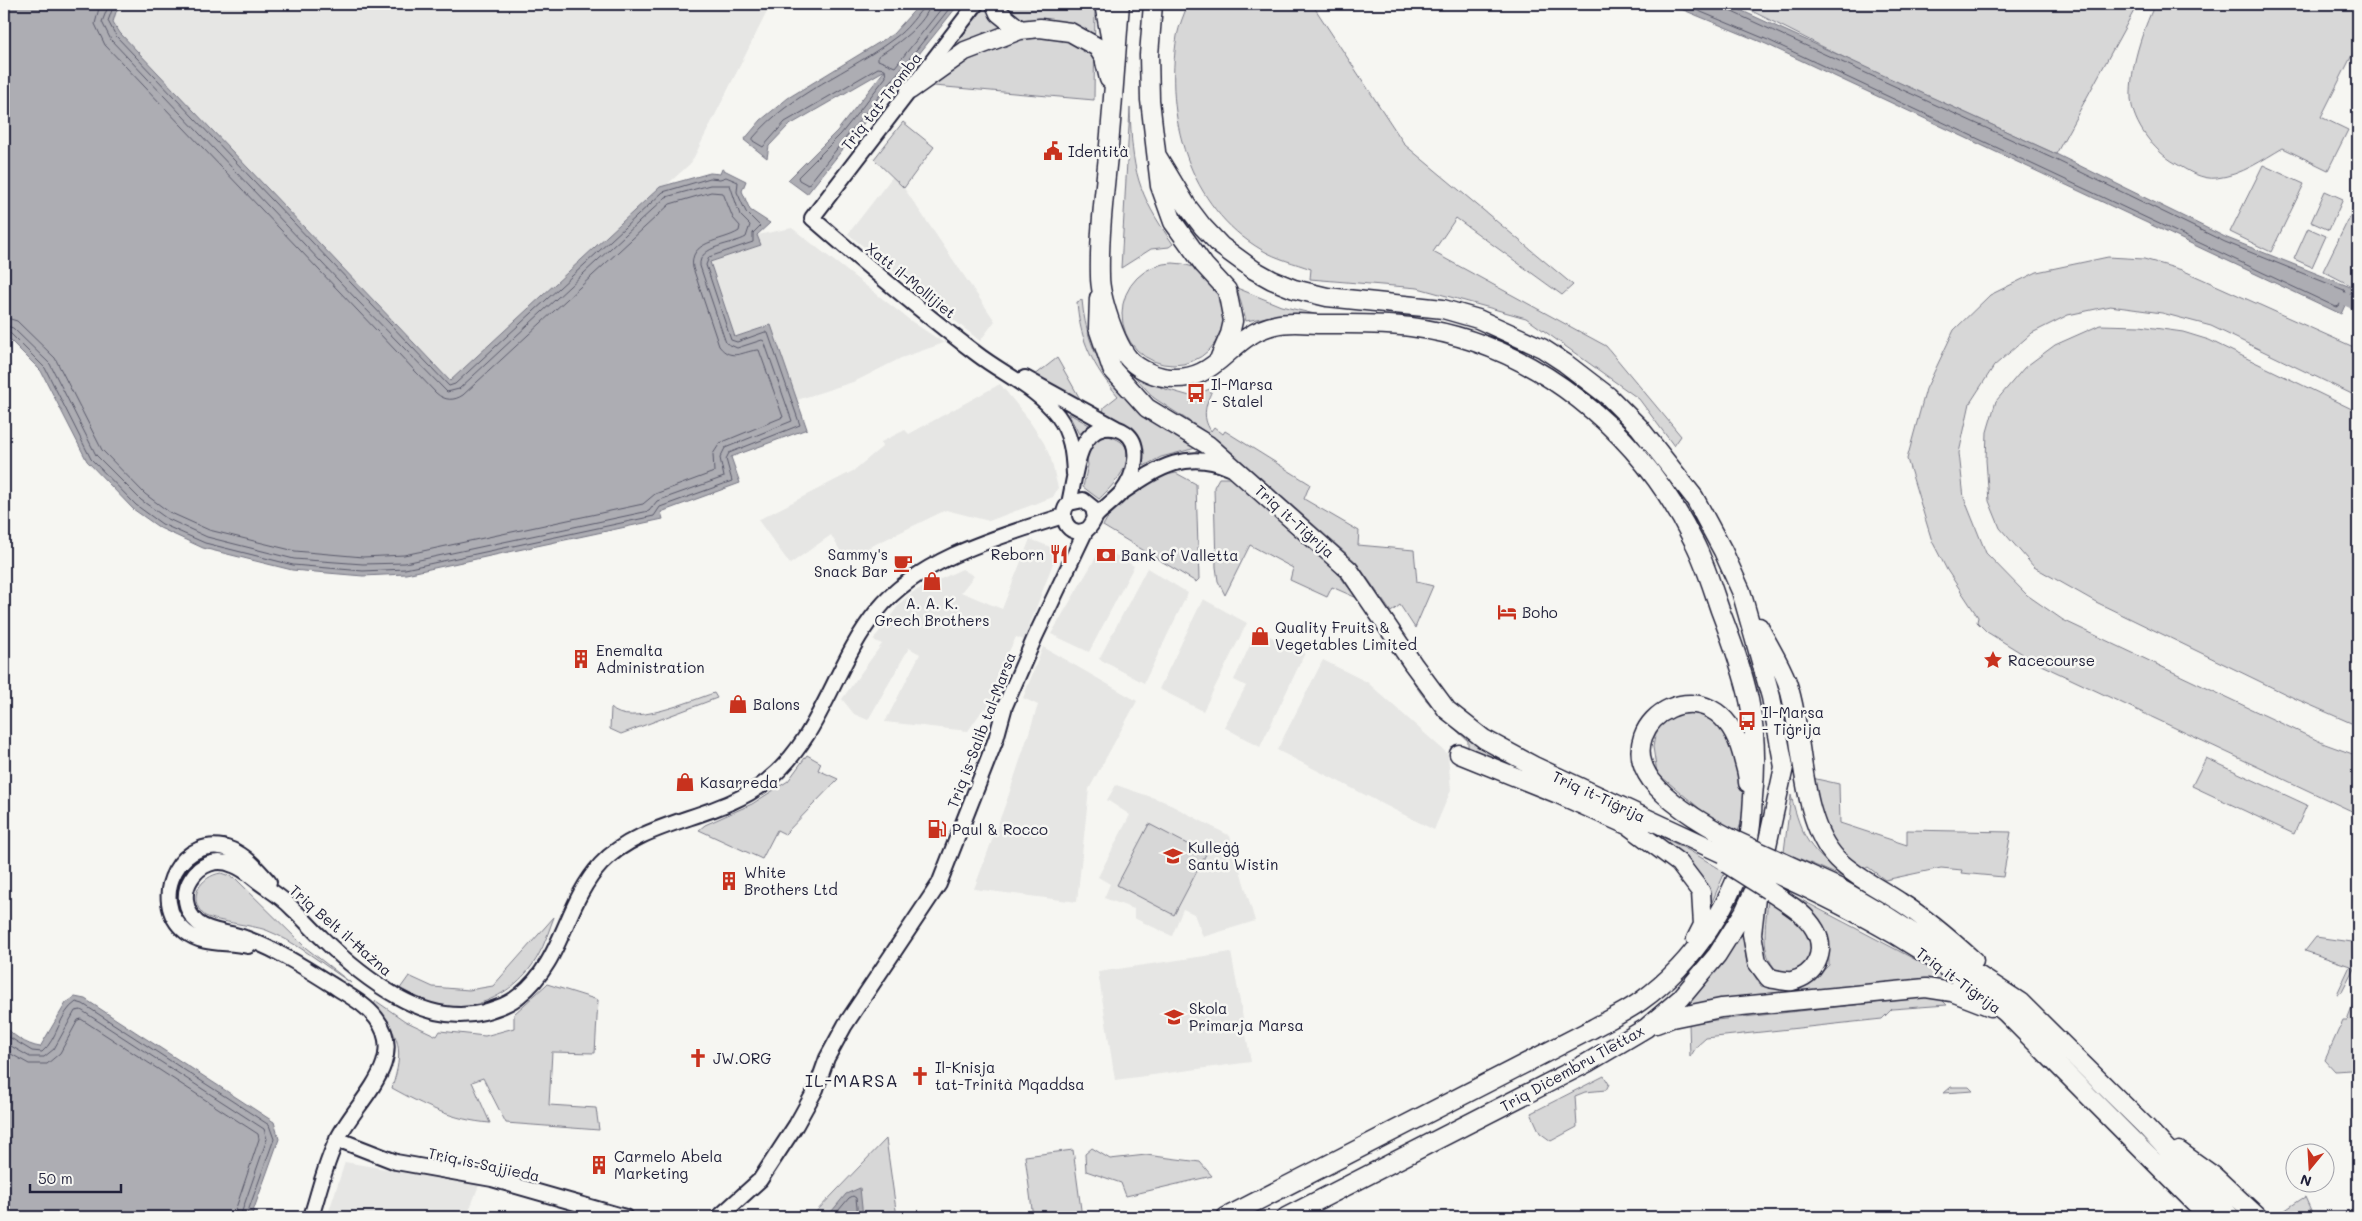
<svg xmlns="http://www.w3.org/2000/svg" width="2362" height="1221" font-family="Mali,sans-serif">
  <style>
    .built { fill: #e6e6e4 }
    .green { fill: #d7d7d7; stroke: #7c7c89 }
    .water { fill: #adadb3; stroke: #757583 }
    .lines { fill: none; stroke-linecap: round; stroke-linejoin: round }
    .shore { stroke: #5a5a6b; stroke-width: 1 }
    .canal { stroke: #adadb3; stroke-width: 12 }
    .secondary-casing { stroke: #22223b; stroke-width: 18 }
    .highway-casing { stroke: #22223b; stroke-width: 21 }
    .secondary { stroke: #f6f6f2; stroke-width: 14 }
    .highway { stroke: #f6f6f2; stroke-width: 18 }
    .highway-bridge-casing { stroke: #22223b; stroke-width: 21; stroke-linecap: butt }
    .highway-bridge { stroke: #f6f6f2; stroke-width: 18 }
    .labels { text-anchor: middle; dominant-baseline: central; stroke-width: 5; stroke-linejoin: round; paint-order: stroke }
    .street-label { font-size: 15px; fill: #22223b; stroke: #f6f6f2 }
    .poi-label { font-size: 15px; fill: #22223b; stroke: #f6f6f2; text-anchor: start }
    .quarter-label { font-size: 18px; letter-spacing: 1px; fill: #22223b; stroke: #f6f6f2 }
  </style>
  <rect width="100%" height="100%" fill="#f6f6f2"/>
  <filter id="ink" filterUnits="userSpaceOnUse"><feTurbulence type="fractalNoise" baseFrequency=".02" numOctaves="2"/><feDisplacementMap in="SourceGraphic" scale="10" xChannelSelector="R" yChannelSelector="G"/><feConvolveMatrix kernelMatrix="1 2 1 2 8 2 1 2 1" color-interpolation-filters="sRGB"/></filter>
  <g filter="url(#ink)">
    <path class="built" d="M125,4H771L691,163L450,381L119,33L113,22L116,12Z
      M893,176L904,188L995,321L980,341L848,234Z
      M792,228L911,321L944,343L901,358L856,381L797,400L771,325L735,337L710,262L761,245L757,235Z
      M1000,384L1026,416L1044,443L1051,459L1058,488L1053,497L989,521L946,510L845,559L831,535L790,564L758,520L853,471L882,447L881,442L905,430L909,434Z
      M1030,539L1058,550L1024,640L1016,637L997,676L1006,680L989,710L984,708L968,731L885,722L920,654L909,648L868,720L854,714L842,699L882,644L873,640L901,602L913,592L962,569L974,576L961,592L1002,609Z
      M1102,547L1134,566L1089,652L1051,634Z
      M1147,568L1188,593L1144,683L1099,659Z
      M1203,599L1247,623L1203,711L1159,689Z
      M1257,630L1305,653L1260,747L1224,727L1246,686L1234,680Z
      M1043,647L1137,701L1089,789L1077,902L974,889L1008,797L1038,705L1023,698Z
      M1323,660L1367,682L1448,754L1451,790L1434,830L1277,750Z
      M1116,785L1163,801L1230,836L1255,921L1203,937L1194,914L1183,909L1172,936L1134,918V909L1104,898L1110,884L1098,877L1130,815L1107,800Z
      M1231,952L1251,1062L1115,1080L1098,972Z
      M345,1162L479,1185L467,1217H327Z"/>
    <path class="green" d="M988,4H1095L1094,100L934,86L946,54Z
      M1188,4H1312L1405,145L1573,285L1562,295L1456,218L1433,252L1606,346L1681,436L1674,446L1639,399L1526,318L1418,288L1310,279L1311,269C1295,263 1277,259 1262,250C1188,207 1164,116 1177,36C1179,26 1184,14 1188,4Z
      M1738,4H2130L2136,7L2056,154L1853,62Z
      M2155,4H2358V36L2354,51L2321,117L2348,130L2328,170L2283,148C2262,160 2242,175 2217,178C2202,180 2188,171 2175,163C2154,151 2133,124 2131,99C2130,67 2142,32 2155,4Z
      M1130,108C1132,170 1137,193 1173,244L1169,247L1151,249L1121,268Z
      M903,122L934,147L904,188L874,159Z
      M2263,165L2304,184L2271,252L2230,232Z
      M2325,191L2343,199L2329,230L2311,222Z
      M2353,210L2358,212V279L2354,287L2323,271Z
      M2308,228L2326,236L2312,267L2294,259Z
      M2108,257L2144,259L2182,270L2358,349V397L2211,326L2162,313L2110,306L2068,315L2032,333L1994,366L1970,403L1959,453L1964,498L1986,553L2027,595L2063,620L2325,744L2358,756V814L2039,664L1987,632L1977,622L1978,617L1947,570L1932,541L1907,459L1926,389L1954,330L1990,295L2037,272Z
      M1122 314a51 51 0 1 1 102 0a51 51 0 1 1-102 0Z
      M1237,288L1281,306L1319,315L1283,314L1246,321Z
      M1082,300C1087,359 1121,408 1175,433V437L1196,448L1161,457L1144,466C1139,430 1134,429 1103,414L1104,407L1118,396C1093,366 1080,341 1077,302Z
      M2100,325L2140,326L2183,332L2209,340L2358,412V726L2294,698L2096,602L2034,567L2000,528L1989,501L1986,460L1987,432L1996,401L2024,368L2055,345Z
      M1057,358L1083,404L1034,376Z
      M1130,371L1162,388L1190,396L1213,388C1206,404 1201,416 1211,431L1214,427L1223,434L1225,431L1310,484L1304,499L1359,531L1358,545L1414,550L1417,582L1433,586L1415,628L1400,605L1391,612L1356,562L1218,440L1154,398Z
      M1068,413L1091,426L1079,434Z
      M1108,436C1149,447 1116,483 1099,499L1083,487L1088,465L1086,452L1095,440Z
      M1176,473L1196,484L1199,579L1196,582L1103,526C1109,512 1138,486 1152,479C1159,476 1168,475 1176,473Z
      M1219,478H1231L1330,564L1357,598L1332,587L1327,597L1290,580L1293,568L1250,545L1225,595L1218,581L1216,567L1214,487Z
      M1406,666L1499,756L1498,758L1474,753L1468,747V741C1443,718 1418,698 1406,666Z
      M714,693L717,698L621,734L610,729L611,708C629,728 692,700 714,693Z
      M1681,711C1688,712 1698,711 1704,713C1740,727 1753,800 1738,831L1717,823L1657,773L1653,747L1655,736L1660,725Z
      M807,755L821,763L818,770L838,779L785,834L777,830L762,859L699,830L705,825L752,804L788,781Z
      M2206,758L2307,805L2294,834L2192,786Z
      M1812,778L1839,784L1840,823L1907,845V830L2011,832L2003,877L1961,873L1962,870L1941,868L1885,880L1868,867L1861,871C1844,855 1826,835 1818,812C1815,802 1814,789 1812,778Z
      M1791,795C1802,840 1810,849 1845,878L1784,852Z
      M1149,824L1206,854L1174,915L1117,885Z
      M1637,824L1690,851L1725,872L1712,902L1685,863Z
      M221,873L235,878L306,948L351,983C325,966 295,941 266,930C252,925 211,921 204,915C186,898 201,876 221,873Z
      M1796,897L1920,962L1950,983L1903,981L1680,1008L1742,930L1747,964L1761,986C1793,993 1806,988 1829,965C1829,929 1819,922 1796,897Z
      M1768,900C1791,916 1810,925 1816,954L1796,976C1791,975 1782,974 1777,970C1759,955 1766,921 1768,900Z
      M554,917C549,930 545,944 538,956C515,997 464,1019 419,1002C412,999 405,994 399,990L409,976L433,987L469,990L493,986Z
      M2316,937L2358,943V961L2342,992L2337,994L2350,966L2305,951Z
      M547,984L598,1000L595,1053L552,1052L549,1105L596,1108L599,1130L506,1123L483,1078L472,1082L490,1123C452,1120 425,1106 392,1088C404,1050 401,1035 373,1006L376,1001L405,1021L437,1036L440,1031L485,1036L514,1028V1014Z
      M2358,991V1073L2350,1070L2335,1071L2325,1060L2343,1020H2347Z
      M1938,996L1947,1005L1892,1009L1882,1019L1706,1038L1697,1046L1690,1057L1689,1023Z
      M1604,1076L1609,1084L1606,1090L1585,1092L1575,1096L1577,1127L1551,1141L1540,1133L1531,1113Z
      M1951,1087H1969L1973,1091L1944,1093Z
      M886,1139L897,1217H811Z
      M1092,1148L1110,1159L1146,1155L1200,1162L1212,1176L1126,1196L1121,1183L1086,1171L1085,1154Z
      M1073,1150L1082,1217H1033L1025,1156Z
      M2305,1197L2314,1217H2275L2300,1200Z"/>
    <path class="water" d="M4,4H125L116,12L113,22L120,33L450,381L660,187L710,173L720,174L722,169L746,181L742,191L750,210L770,223L757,235L761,245L710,262L735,337L771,325L807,429L731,457L740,483L661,512L663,519L406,574L363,576L292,570L203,548L160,528L133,509L87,461L41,371L4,334Z
      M920,4H959L807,194L788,180L837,131L885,70L788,126L769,146L767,158L744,140L761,120L788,98L893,34Z
      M1669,4H1727L2056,154L2227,238L2353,288L2341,314L1766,44Z
      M75,997L85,999L274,1122L279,1139L251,1217H4V1023C10,1035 27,1045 40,1047L66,1003Z
      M860,1188L863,1217H827L846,1194Z"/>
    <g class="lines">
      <path class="shore" d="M923,4L922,9C914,19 906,30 896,37C849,73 792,92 753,138V141L763,147L785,122L878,68L885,69L886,77L841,134L798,177L799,180L808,185L953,4
        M930,4C928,23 893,47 878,56V60L895,67L945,4
        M1682,4L1768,40L2336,307L2339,306L2345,293L2344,290L2225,242L2054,159L1730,11L1727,4
        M4,317L17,321L55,358L102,450L145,494L169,512L209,530L295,551L363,557L404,555L643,504L655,494L714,472L713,454L720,443L783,417L759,350C744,350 732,363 719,346L693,268C688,240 722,242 739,231L740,226L733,218L723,193L711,192L670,204L463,395C454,401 445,401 436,393L105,45L95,24L100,4
        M4,325L13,328L50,364L96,455L141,500L166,518L207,537L294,559L363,564L405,563L649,511L657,501L724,477L720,458L725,448L792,421L764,341L762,340L737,348L726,343L700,266C698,245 733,245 746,237L750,225L740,215L730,185H710L666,197L459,389L447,392L357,300L111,40L102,22L109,4
        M4,331L9,332L45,368L91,459L136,505L162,524L205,543L293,565L363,571L405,569L654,516L660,507L732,481L726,459L729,453L800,425L768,333L765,332L737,342L731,340L706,265L709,257L753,242V233L760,226L746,212L737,192L738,182L726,177L720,179L710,178L663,192L455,384L449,386L116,36L108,21L112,10L118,4
        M4,1034L32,1051L42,1052C58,1039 59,1013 76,1002L83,1004L269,1125L274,1139L246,1217
        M4,1042L30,1057H44L54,1049L75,1011L81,1010L264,1129L267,1139L240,1217
        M4,1050L29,1064H47L60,1053L78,1020L81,1019L258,1134L259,1139L233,1217
        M833,1217L849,1198L853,1196L856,1198L858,1217"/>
      <path class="canal" d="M2333,294L2358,305"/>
      <g class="secondary-casing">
        <path id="secondary" d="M976,4L812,218C866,265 920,311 977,354C1003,374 1038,389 1058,416C1071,434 1073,452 1074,474
          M1025,378L1116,428
          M1124,491C1159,467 1188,449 1230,468
          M1069,503C1075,481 1076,433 1104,428C1111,427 1119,428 1126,433C1143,446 1134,477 1122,492C1115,500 1105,507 1097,515C1093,520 1092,527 1086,530C1068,538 1057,515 1069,503L1083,500L1093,508L1095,518
          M248,946C227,941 203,946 186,932C145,899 183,830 232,850C248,857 258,870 269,882
          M337,1139L396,1162L492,1179L625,1217
          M311,1217C319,1192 325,1164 337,1140C354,1103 410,1061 376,1018C366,1005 351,997 337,988C307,969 278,950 245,938C230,932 211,933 198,923C185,912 182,893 191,879C200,864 217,858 233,865C243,868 252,877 260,883C271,891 283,898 292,908C302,917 311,928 321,937C343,959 371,982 398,997C425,1012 453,1020 484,1012C497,1008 510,1004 520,995C563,961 565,903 601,864C641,820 721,819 767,781C822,737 834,664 877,611C919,558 1001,536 1063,516
          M719,1217L760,1180L796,1125L816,1089L827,1058L845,1025L939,884L996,739L1005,706L1035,637L1086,530"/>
      </g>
      <g class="highway-casing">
        <path id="highway" d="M995,4L999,13L1020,30
          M1104,4L1111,41
          M1120,4C1116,54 1113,105 1108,156C1104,195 1099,237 1100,276C1100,296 1115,343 1129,359C1137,368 1152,375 1163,377C1219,386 1226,336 1275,325C1290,321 1307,324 1323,324C1352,324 1382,323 1411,327C1535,343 1640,432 1694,542C1705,563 1712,587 1720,610C1746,678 1761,722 1753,797C1752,810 1752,824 1749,837C1735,901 1694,963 1641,1001C1626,1012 1608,1020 1592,1029L1226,1217
          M1153,4L1149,55L1150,100L1160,186L1173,222L1204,265L1227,290L1233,321L1230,334L1220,357
          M910,90L965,51L1020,30L1040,28L1070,32L1097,47L1104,58L1109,79
          M1157,156L1187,206L1203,227L1221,246L1254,270L1272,280L1294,289L1327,297L1443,309L1478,319L1542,348L1565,363L1608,396L1639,427L1694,497L1723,551L1741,591L1771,697L1784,767L1760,878L1744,912L1717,955L1681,998L1646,1028L1587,1063L1286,1217
          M1099,298L1098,328L1112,369L1147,408L1208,445L1349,570L1413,664L1447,710L1484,739L1534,766L1730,857
          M1759,627C1768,645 1780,663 1787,682C1805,734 1798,819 1837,859C1855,877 1879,888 1900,902C1927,919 1951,940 1974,961
          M1459,754L1558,794L1629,826L1679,863L1701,892L1703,925L1696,939
          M1734,840C1707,826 1670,805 1651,780C1607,719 1716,658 1742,754C1744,764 1748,773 1748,783
          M1782,862L1839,888L1887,916L2020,1002L2146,1127L2231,1217
          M1776,874C1858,911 1937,954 2006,1013L2209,1217
          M1756,898L1752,934L1757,962L1769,978C1776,979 1785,982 1792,981C1816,975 1827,951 1815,930C1805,912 1783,901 1768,890
          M1656,1024L1672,1018L1721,1008L1926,988L1952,992L1991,1007
          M2179,1151L2214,1176L2258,1217"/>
      </g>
      <use href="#secondary" class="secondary"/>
      <use href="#highway" class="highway"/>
      <g class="highway-bridge-casing">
        <path id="highway-bridge" d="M1734,840L1782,862
          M1730,857L1776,874
          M1727,864L1768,890"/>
      </g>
      <use href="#highway-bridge" class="highway-bridge"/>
    </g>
  </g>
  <defs>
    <g id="civic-bare" transform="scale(1.5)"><path d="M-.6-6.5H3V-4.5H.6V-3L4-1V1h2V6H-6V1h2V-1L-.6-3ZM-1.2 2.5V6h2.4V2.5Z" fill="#c8321e" stroke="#f6f6f2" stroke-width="2.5" paint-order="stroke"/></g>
    <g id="bus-bare" transform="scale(1.5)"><path d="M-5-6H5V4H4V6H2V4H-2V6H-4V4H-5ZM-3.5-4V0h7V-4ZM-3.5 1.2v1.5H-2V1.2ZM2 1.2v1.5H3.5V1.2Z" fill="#c8321e" stroke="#f6f6f2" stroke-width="2.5" paint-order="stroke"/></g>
    <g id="restaurant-bare" transform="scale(1.5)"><path d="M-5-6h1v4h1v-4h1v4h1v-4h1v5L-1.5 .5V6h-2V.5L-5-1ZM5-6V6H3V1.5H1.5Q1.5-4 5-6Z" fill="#c8321e" stroke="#f6f6f2" stroke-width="2.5" paint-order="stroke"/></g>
    <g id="bank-bare" transform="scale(1.5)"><path d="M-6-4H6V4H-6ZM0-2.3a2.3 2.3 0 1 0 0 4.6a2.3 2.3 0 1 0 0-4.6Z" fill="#c8321e" stroke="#f6f6f2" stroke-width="2.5" paint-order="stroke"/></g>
    <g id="cafe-bare" transform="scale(1.5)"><path d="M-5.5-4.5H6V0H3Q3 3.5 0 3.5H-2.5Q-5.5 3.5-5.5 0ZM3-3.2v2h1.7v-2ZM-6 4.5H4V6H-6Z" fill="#c8321e" stroke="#f6f6f2" stroke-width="2.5" paint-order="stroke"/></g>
    <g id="shop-bare" transform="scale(1.5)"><path d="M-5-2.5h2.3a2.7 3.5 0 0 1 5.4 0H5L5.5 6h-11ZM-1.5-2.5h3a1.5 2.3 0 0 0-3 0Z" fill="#c8321e" stroke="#f6f6f2" stroke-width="2.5" paint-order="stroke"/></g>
    <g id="hotel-bare" transform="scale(1.5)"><path d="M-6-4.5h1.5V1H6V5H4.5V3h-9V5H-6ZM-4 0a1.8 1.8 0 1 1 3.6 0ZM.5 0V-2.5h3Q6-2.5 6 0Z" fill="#c8321e" stroke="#f6f6f2" stroke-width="2.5" paint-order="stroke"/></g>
    <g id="building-bare" transform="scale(1.5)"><path d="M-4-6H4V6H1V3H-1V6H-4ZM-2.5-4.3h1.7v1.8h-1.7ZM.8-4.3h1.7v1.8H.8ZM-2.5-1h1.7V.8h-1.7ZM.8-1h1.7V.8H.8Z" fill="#c8321e" stroke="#f6f6f2" stroke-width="2.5" paint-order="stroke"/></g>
    <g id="sight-bare" transform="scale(1.5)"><path d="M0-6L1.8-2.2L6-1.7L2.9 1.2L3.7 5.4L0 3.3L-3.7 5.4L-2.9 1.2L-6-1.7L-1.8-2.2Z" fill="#c8321e" stroke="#f6f6f2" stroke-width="2.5" paint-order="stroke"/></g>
    <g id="fuel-bare" transform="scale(1.5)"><path d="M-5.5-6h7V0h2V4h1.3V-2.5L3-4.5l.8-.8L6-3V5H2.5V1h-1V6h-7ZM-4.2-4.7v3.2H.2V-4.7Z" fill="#c8321e" stroke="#f6f6f2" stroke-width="2.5" paint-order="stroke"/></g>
    <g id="school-bare" transform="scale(1.5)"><path d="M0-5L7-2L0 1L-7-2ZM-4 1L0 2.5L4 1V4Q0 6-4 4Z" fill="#c8321e" stroke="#f6f6f2" stroke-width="2.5" paint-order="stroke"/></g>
    <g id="church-bare" transform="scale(1.5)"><path d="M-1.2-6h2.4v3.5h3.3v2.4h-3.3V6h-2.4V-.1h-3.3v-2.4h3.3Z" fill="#c8321e" stroke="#f6f6f2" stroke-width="2.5" paint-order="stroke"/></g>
  </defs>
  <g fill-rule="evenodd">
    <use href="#civic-bare" x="1053" y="151"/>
    <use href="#bus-bare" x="1196" y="393"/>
    <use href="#restaurant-bare" x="1059" y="554"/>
    <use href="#bank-bare" x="1106" y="555"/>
    <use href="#cafe-bare" x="903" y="563"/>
    <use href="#shop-bare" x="932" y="581"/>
    <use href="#hotel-bare" x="1507" y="612"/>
    <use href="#shop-bare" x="1260" y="636"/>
    <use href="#building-bare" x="581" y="659"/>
    <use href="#sight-bare" x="1993" y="660"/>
    <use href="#shop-bare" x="738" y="704"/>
    <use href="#bus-bare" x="1747" y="721"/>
    <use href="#shop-bare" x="685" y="782"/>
    <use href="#fuel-bare" x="937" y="829"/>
    <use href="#school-bare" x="1173" y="856"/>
    <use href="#building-bare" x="729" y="881"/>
    <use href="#school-bare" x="1174" y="1017"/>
    <use href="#church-bare" x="698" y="1058"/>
    <use href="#church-bare" x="920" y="1076"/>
    <use href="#building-bare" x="599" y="1165"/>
  </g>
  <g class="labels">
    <g class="street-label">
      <text transform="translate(881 101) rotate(-52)">Triq tat-Tromba</text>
      <text transform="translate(911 280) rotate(39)">Xatt il-Mollijiet</text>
      <text transform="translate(1295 521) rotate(42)">Triq it-Tiġrija</text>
      <text transform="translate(981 730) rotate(-69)">Triq is-Salib tal-Marsa</text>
      <text transform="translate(1599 796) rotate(25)">Triq it-Tiġrija</text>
      <text transform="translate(341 930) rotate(41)">Triq Belt il-Ħażna</text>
      <text transform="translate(1959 980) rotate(36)">Triq it-Tiġrija</text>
      <text transform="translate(1572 1068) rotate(-29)">Triq Diċembru Tlettax</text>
      <text transform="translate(484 1164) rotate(12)">Triq is-Sajjieda</text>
    </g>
    <g class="poi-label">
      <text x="1068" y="151">Identità</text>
      <text x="1211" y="384">Il-Marsa<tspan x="1211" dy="17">- Stalel</tspan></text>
      <text x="888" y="554" text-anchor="end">Sammy's<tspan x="888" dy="17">Snack Bar</tspan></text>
      <text x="1044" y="554" text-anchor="end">Reborn</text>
      <text x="1121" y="555">Bank of Valletta</text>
      <text x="932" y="603" text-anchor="middle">A. A. K.<tspan x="932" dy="17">Grech Brothers</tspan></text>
      <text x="1522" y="612">Boho</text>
      <text x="1275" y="627">Quality Fruits &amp;<tspan x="1275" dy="17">Vegetables Limited</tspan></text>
      <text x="596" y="650">Enemalta<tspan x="596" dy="17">Administration</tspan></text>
      <text x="2008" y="660">Racecourse</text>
      <text x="753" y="704">Balons</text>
      <text x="1762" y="712">Il-Marsa<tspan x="1762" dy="17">- Tiġrija</tspan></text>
      <text x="700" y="782">Kasarreda</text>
      <text x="952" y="829">Paul &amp; Rocco</text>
      <text x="1188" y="847">Kulleġġ<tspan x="1188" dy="17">Santu Wistin</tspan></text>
      <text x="744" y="872">White<tspan x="744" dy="17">Brothers Ltd</tspan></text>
      <text x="1189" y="1008">Skola<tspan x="1189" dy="17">Primarja Marsa</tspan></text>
      <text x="713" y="1058">JW.ORG</text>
      <text x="935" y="1067">Il-Knisja<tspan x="935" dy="17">tat-Trinità Mqaddsa</tspan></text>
      <text x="614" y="1156">Carmelo Abela<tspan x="614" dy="17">Marketing</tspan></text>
    </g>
    <g class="quarter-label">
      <text x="852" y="1080">IL-MARSA</text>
    </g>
  </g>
  <rect width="2362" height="1221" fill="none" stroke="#f6f6f2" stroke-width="20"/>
  <rect x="10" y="10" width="2342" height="1201" fill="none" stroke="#22223b" stroke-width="2" filter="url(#ink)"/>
  <g transform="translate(2310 1168) rotate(198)"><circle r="24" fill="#f6f6f2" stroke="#a1a1a9"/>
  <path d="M0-4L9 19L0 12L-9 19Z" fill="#c8321e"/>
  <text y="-8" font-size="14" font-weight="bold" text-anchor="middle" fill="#22223b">N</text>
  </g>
  <path d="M30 1184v8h91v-8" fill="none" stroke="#22223b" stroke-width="2.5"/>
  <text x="38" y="1184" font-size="15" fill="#22223b" stroke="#f6f6f2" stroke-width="4" paint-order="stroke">50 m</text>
</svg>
